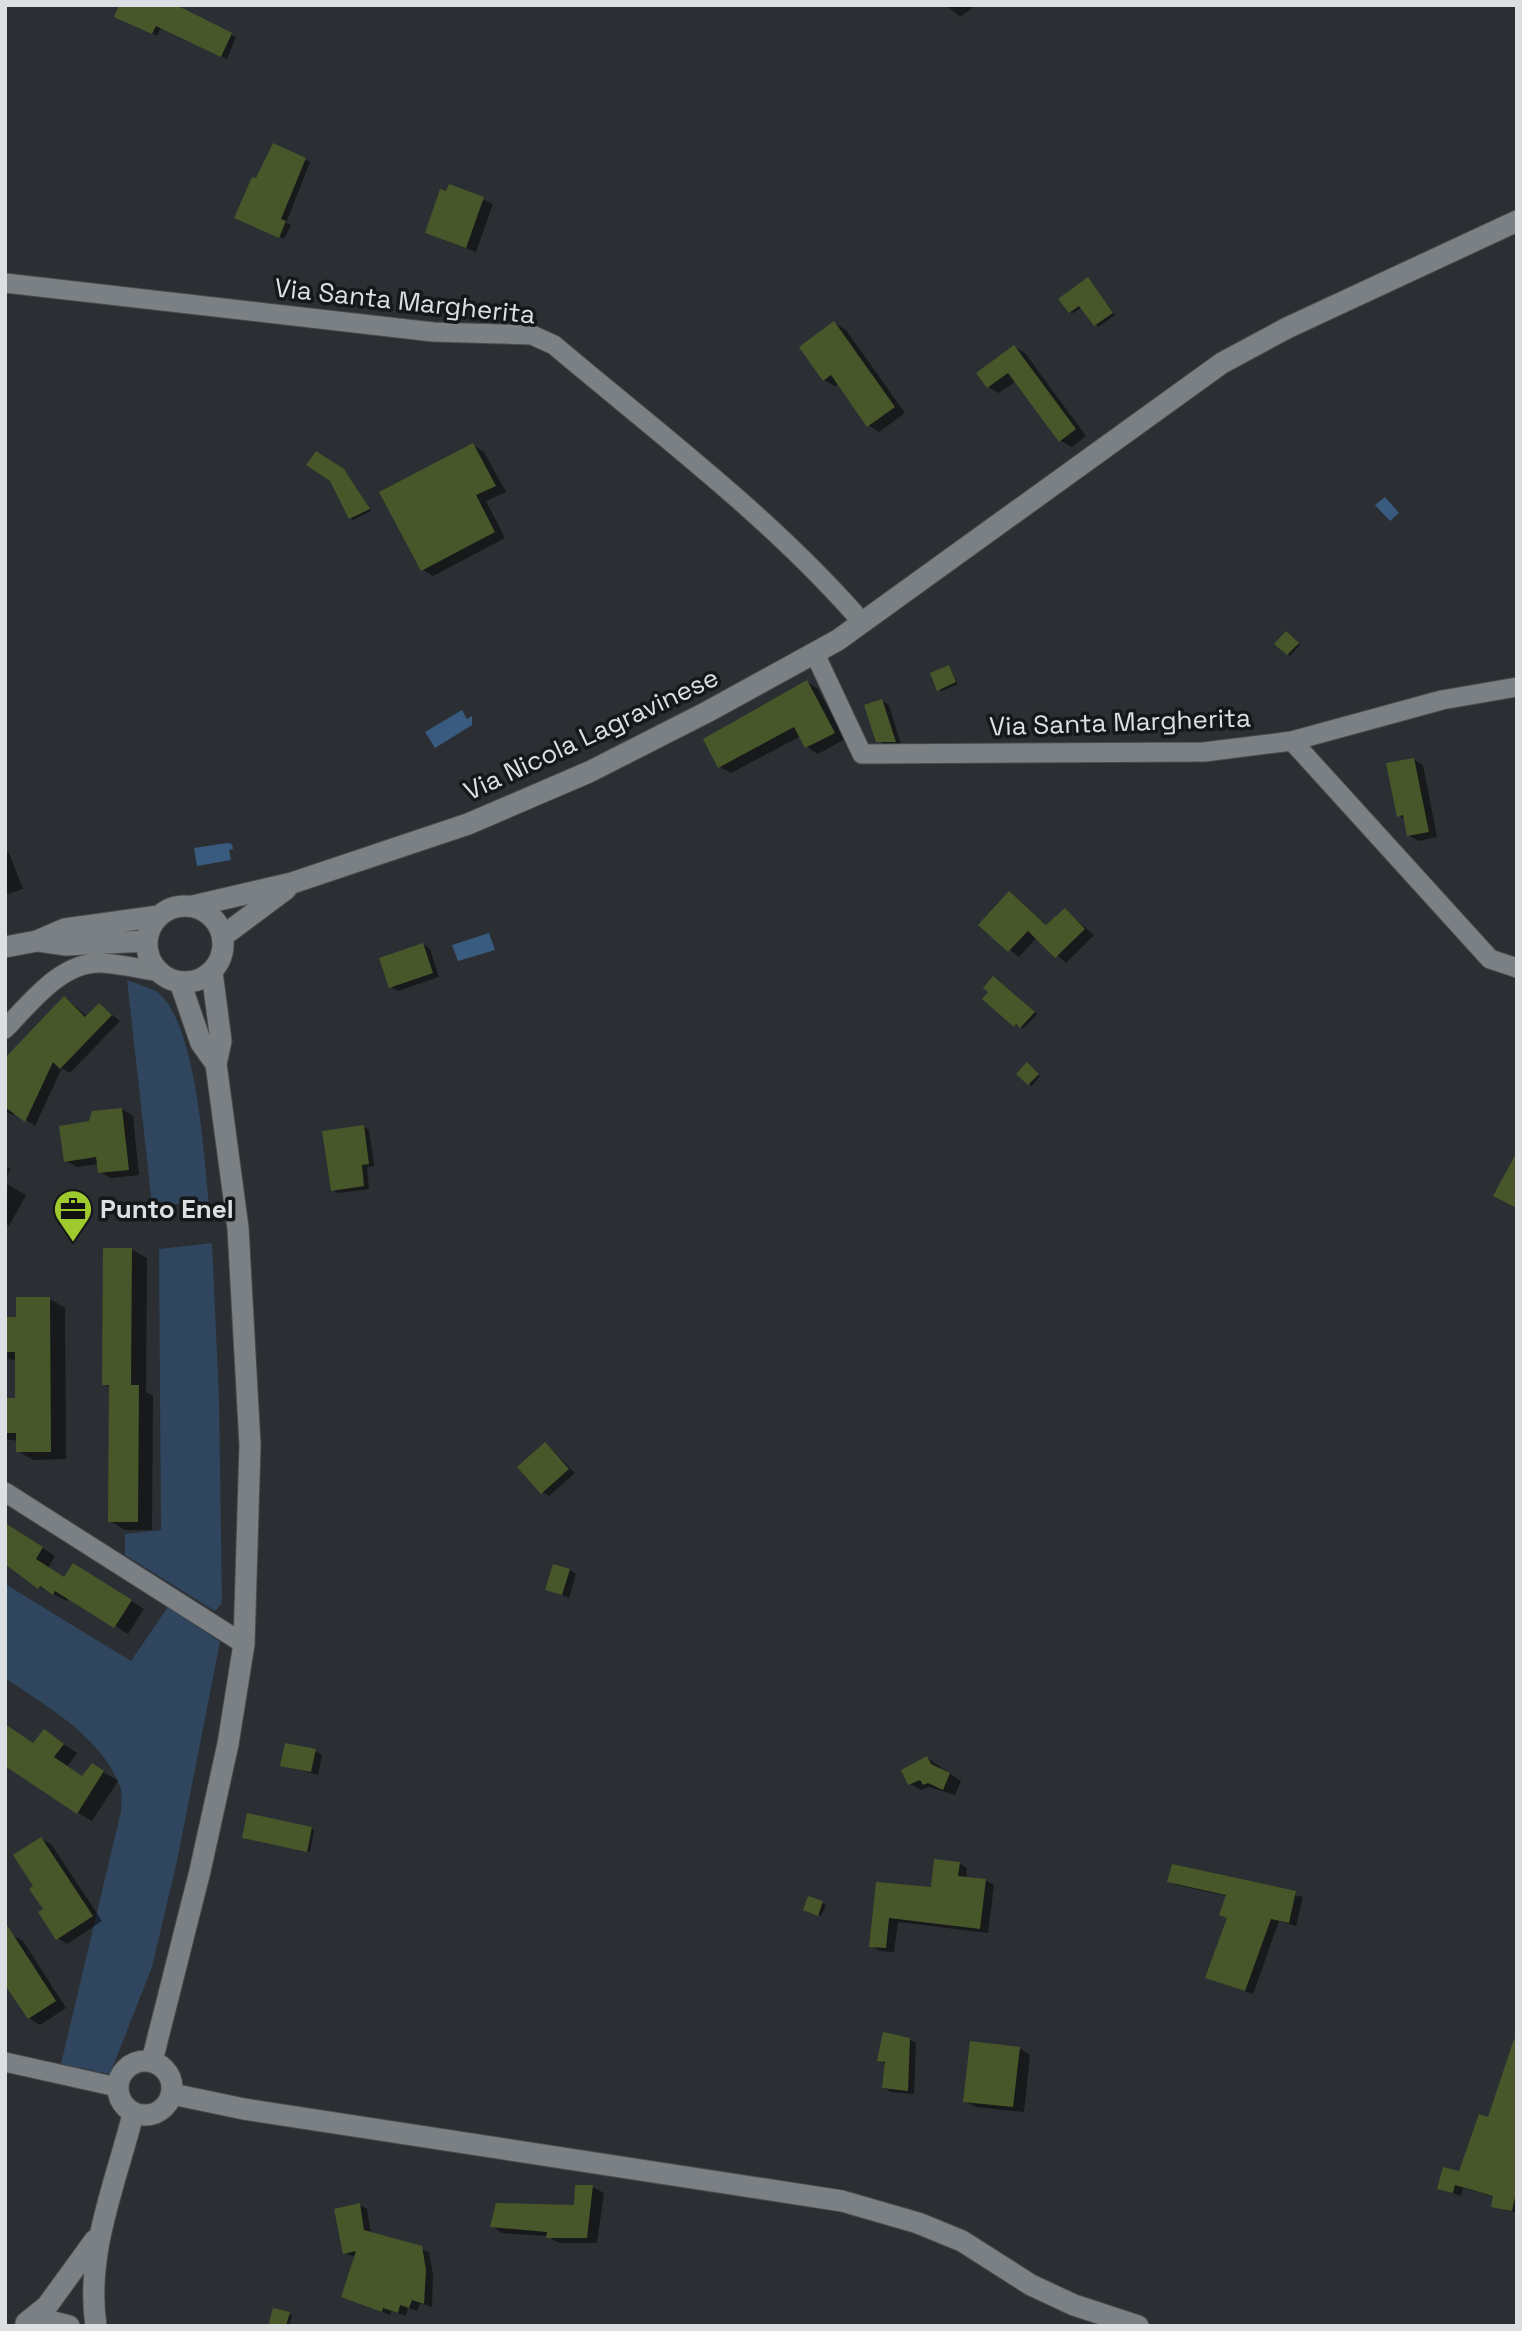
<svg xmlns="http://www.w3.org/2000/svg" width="1522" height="2331" font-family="'Space Grotesk',sans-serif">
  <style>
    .green { fill: #2f465e }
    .water { fill: #395b7f }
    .shadow { fill: #0007 }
    .building { fill: #485729 }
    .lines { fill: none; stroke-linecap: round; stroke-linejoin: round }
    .street-casing { stroke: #484b4e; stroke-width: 21 }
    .secondary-casing { stroke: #484b4e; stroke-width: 23 }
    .street { stroke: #7b8084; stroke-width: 19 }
    .secondary { stroke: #7b8084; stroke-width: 21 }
    .labels { text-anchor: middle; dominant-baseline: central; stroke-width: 7; stroke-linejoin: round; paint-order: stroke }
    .street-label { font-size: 26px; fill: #dde0e2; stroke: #151718 }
    .poi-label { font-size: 26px; font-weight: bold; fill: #dde0e2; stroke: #151718; text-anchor: start }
  </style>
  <rect width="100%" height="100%" fill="#2b2f33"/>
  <path class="green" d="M127,980C136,984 149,987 157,992C196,1020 204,1156 209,1204H152Z
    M212,1243L219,1399L222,1603L215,1611L125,1555V1534L161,1530L159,1249Z
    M5,1584L131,1661L168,1607L220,1642L177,1861L152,1967L110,2074L61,2064L121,1811C121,1803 123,1791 119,1784C100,1736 46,1706 5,1678Z"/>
  <path class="water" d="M1385,497L1399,513L1390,521L1375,505Z
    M462,710L467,719L472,716V725L435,748L425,732Z
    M227,843L232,844L233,849L229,850L231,860L197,866L194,848Z
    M489,933L495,950L458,961L452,945Z"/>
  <path class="shadow" d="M170,5L236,37L227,59L161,27L157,36L121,19Z
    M946,5H976L960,17Z
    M305,159L310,162L286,223L291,225L284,239L241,220L257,181Z
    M450,186L493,204L476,252L427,233Z
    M1088,280L1115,315L1098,327L1082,307L1073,313L1070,312Z
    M835,323L846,330L905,413L879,432L868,425L839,384L835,386L824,380Z
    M1014,347L1025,353L1086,436L1072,447L1061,441L1016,381L999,393L988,387Z
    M473,445L484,452L506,492L486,501L505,538L433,576L422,569Z
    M317,453L347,473L371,511L353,520L350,518Z
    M1289,635L1300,645L1290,656L1288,654Z
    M949,667L958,684L942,691L939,690Z
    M807,682L818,689L845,739L818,754L807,747L801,736L731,773L720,767Z
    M882,701L889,705L901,745H885L878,740Z
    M1413,759L1423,765L1437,837L1418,841L1409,835L1406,820L1398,815Z
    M5,850L9,853L23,889L5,895Z
    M1010,893L1048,926L1065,910L1094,935L1066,963L1037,937L1019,957L980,925Z
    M423,944L430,949L439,977L398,991L391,987Z
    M996,979L1037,1014L1024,1028L1015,1025Z
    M65,998L88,1017L100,1005L120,1021L70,1073L62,1068L35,1126L15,1112L13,1115L5,1111V1061Z
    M1030,1066L1040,1076L1032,1086L1029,1084Z
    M122,1109L133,1116L139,1175L111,1178L100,1172L98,1164L77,1167L66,1161L91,1122Z
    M364,1127L369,1130L374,1166L367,1167L369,1189L338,1193L333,1190Z
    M5,1166L11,1169L5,1179Z
    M5,1183L26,1195L9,1226L5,1224Z
    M132,1250L147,1258L146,1392L153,1396L152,1530H125L110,1521L111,1388L104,1384Z
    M50,1299L65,1308L66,1459L33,1460L18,1451V1441L5,1439V1400H17V1360L5,1359V1319L18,1318Z
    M546,1444L575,1473L549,1496L542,1492Z
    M5,1524L55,1556L48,1568L65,1579L87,1573L144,1609L128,1634L69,1597L67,1601L39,1587Z
    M570,1570L576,1574L569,1598L547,1589Z
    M44,1731L77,1753L67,1767L83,1778L92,1765L118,1781L92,1821L78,1813L34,1744Z
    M315,1751L322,1755L318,1775L282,1765Z
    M927,1758L961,1781L955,1795L929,1787L921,1790L910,1784Z
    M311,1828L314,1830L310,1852L247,1839Z
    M41,1839L51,1844L102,1921L67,1944L58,1938L35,1887Z
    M959,1863L967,1868L966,1878L985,1880L994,1885L988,1933L898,1922L894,1952L880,1951L871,1946L877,1884L933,1889Z
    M1173,1866L1303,1897L1296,1926L1279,1921L1253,1994L1215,1981L1229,1919L1227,1896L1177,1885L1169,1881Z
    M809,1898L826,1905L821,1916L807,1911Z
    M12,1935L23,1941L66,2008L40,2025L29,2018Z
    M909,2039L916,2043L914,2094L891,2092L884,2088L886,2064L879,2060Z
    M1019,2048L1030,2055L1024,2112L976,2107L965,2101Z
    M1517,2061V2213L1493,2206L1495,2197L1463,2188L1461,2196L1439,2188L1460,2173Z
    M593,2187L604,2193L597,2243H559L547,2236L502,2233L492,2226L576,2207Z
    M360,2205L367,2209L371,2234L429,2252L433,2275L432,2307L420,2303L417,2311L408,2308L406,2316L391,2311L390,2315L343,2296L356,2257L344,2253Z
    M289,2314L292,2316L289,2326H273Z"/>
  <path class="building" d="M119,5H176L232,33L221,57L156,26L152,34L114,17Z
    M273,143L306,158L281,219L286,221L279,238L234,218L252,177L256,178Z
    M449,184L484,197L466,248L425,233L440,189L446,191Z
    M1088,277L1113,313L1094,326L1079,306L1069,313L1058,299Z
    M834,321L895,407L867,427L831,375L823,381L799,347Z
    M1014,345L1076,429L1059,442L1008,373L987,388L976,373Z
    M473,443L496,486L476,495L495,532L421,571L379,492Z
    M316,451L344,469L370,509L349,519L330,481L306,465Z
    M1286,631L1299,643L1287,655L1274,644Z
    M949,665L956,682L937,691L930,673Z
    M807,680L835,733L805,748L794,727L718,768L703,739Z
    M882,699L896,742H876L864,705Z
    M1414,758L1429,832L1407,836L1403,815L1397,817L1386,763Z
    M1009,891L1046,925L1065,908L1085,929L1055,958L1028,931L1008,952L978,925Z
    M423,943L433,973L389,988L379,958Z
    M993,976L1035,1012L1020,1028L1016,1024L1014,1027L982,999L988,992L983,988Z
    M64,996L85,1017L99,1003L112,1015L60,1069L53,1062L25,1122L5,1107V1058Z
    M1027,1062L1039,1074L1028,1085L1016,1074Z
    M122,1108L129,1170L98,1173L96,1157L64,1162L59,1126L89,1121L92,1111Z
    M364,1125L369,1164L362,1165L364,1186L331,1191L322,1131Z
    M1517,1152V1208L1493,1196Z
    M103,1248H132L131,1385H139L138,1522H108L109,1385H102Z
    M16,1297H50L51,1452H16V1433H5V1398H15V1352H5V1317H16Z
    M545,1442L569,1469L541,1494L517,1467Z
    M5,1523L43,1547L36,1559L64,1577L73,1563L132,1600L114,1628L55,1591L53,1595L40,1586L38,1589L5,1564Z
    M553,1564L570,1569L562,1595L545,1590Z
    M5,1724L33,1743L44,1729L64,1744L54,1757L82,1776L92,1763L104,1771L77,1814L5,1766Z
    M285,1743L316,1749L311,1772L280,1766Z
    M927,1756L931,1764L950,1773L943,1790L928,1783L923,1785L920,1780L908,1785L901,1770Z
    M247,1813L312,1827L307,1852L242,1838Z
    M41,1837L93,1916L56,1940L38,1912L43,1909L29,1889L33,1886L13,1855Z
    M934,1859L960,1862L958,1876L986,1879L980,1929L889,1918L886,1948L869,1947L876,1882L931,1887Z
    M1172,1864L1296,1891L1289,1923L1271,1919L1245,1991L1205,1978L1227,1918L1219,1915L1226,1895L1167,1882Z
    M808,1896L823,1901L818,1916L803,1910Z
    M5,1922L56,2001L28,2019L5,1985Z
    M883,2032L910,2038L908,2091L882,2088L885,2062L877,2061Z
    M1514,2039L1517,2040V2187L1512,2211L1491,2207L1493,2196L1455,2185L1453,2193L1437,2189L1443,2167L1459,2171L1479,2114L1488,2117Z
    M970,2041L1020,2047L1013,2107L963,2102Z
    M575,2185H593L587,2238H546L547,2232L490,2227L496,2203L574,2205Z
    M360,2203L364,2230L422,2246L426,2270L424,2304L412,2300L409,2308L400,2305L398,2313L383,2308L382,2312L341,2297L356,2251L343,2254L334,2209Z
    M273,2308L290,2312L286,2326H268Z"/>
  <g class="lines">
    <g class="street-casing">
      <path id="street" d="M5,283L433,332L532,335L554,345C658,433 772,518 862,622
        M815,654L862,754L1204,752L1292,741L1490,959L1517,968
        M1292,741L1442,700L1517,687
        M5,1029C30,1003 62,961 101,963C121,964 141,969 161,972
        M5,1492L244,1644
        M5,2062L117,2087"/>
    </g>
    <g class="secondary-casing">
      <path id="secondary" d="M147 944a38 38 0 1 1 76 0a38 38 0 1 1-76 0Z
        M193,906L292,883L468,824L589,772L707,712L838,640L1222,363L1287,328L1517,221
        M223,936L286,889
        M39,941L66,945L147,941
        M5,947L37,941L65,929L159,916
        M180,982L201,1043L216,1064
        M118 2088a27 27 0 1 1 54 0a27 27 0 1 1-54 0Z
        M152,2061L200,1871L228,1744L244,1644L250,1445L238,1228L216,1064L221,1041L212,972
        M172,2094L244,2109L842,2201L918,2223L962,2241L1031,2285L1074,2305L1138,2326
        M26,2323L47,2306L95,2240
        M26,2323L49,2321L69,2326
        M96,2326C85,2253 116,2183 133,2114"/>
    </g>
    <use href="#street" class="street"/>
    <use href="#secondary" class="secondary"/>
  </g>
  <defs>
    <g id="office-pin" transform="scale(2.0125)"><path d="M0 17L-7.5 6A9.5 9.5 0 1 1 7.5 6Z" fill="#9fca2d" stroke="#151718"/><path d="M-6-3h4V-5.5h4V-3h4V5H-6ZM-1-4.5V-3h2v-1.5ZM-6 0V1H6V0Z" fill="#111"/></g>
  </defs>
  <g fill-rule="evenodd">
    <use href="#office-pin" x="73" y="1209"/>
  </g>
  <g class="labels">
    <g class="street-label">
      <text transform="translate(405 301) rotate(6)">Via Santa Margherita</text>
      <text transform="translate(1120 722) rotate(-2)">Via Santa Margherita</text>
      <text transform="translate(591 734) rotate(-25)">Via Nicola Lagravinese</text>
    </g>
    <g class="poi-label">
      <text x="100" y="1209">Punto Enel</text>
    </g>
  </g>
  <rect width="1522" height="2331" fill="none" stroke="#dde0e2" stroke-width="14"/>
</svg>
